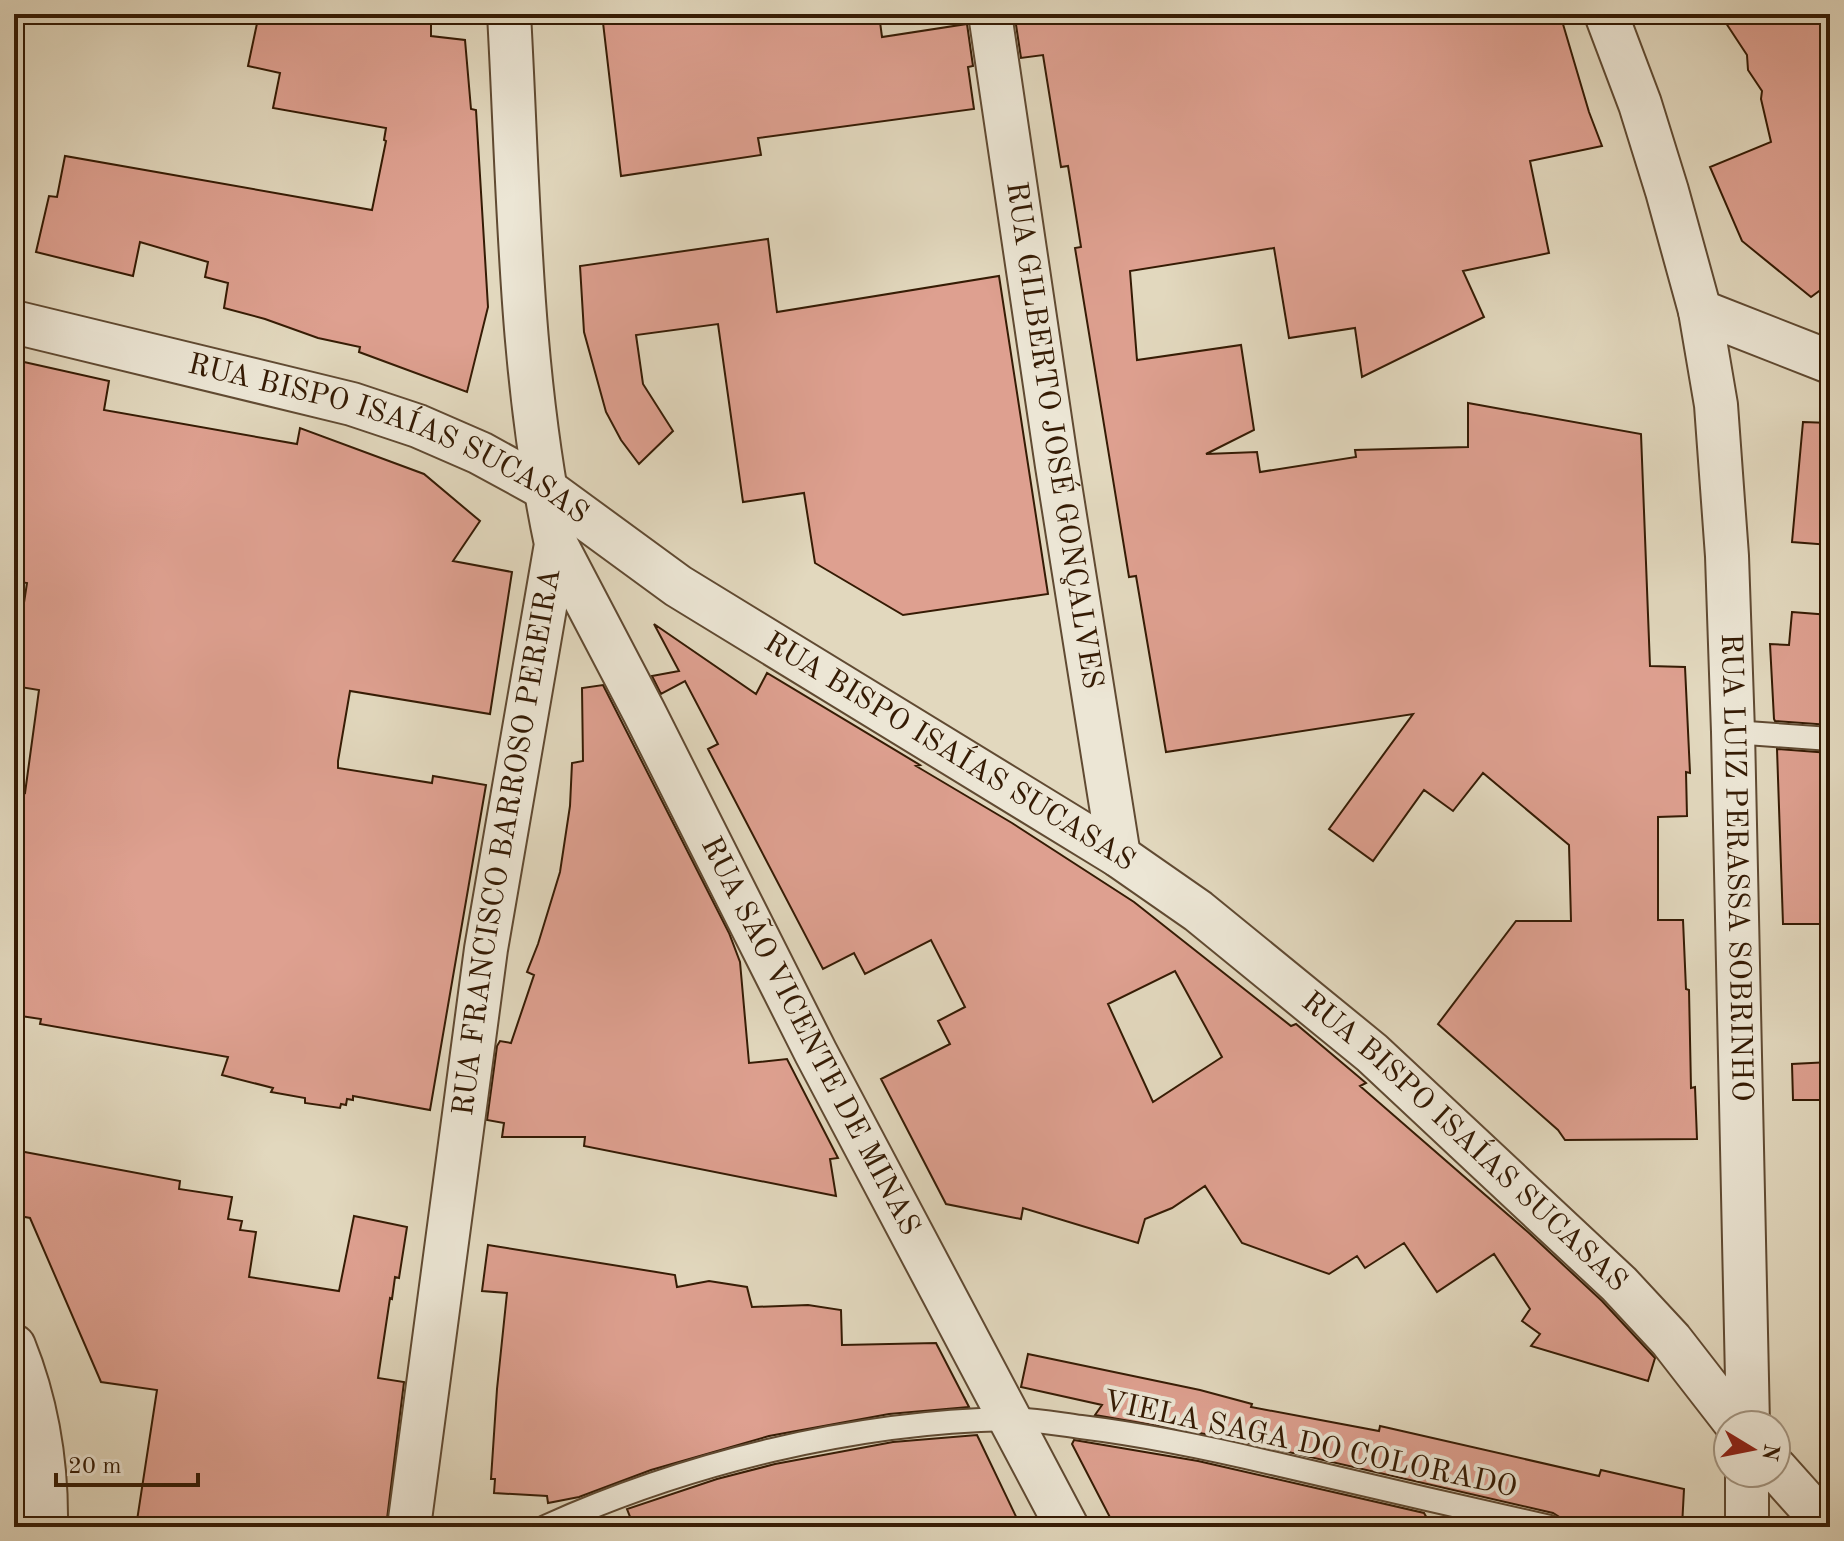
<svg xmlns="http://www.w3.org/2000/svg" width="1844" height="1541" font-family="'Old Standard TT',serif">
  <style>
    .building { fill: #dea090; stroke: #351b04; stroke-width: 2; fill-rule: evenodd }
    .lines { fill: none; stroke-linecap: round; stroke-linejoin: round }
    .lane-casing { stroke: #604a32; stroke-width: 26 }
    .street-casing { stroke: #604a32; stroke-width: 46 }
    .lane { stroke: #ece6d5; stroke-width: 22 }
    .street { stroke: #ece6d5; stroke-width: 42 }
    .labels { text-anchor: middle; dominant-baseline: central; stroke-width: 8; stroke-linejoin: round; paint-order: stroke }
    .street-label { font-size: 30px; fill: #351b04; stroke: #ece6d5 }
  </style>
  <rect width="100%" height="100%" fill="#e2d8be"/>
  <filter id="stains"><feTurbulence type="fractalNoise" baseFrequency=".0025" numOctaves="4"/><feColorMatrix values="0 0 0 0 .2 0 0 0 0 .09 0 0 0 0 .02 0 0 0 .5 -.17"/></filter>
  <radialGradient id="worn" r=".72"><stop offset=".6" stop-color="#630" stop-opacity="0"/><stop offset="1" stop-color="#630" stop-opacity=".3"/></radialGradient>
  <path class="building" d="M259,14H431V36L465,40L471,109L476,110L488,307L467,392L359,352L360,347L318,338L265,319L224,308L228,283L205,277L208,262L140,242L133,276L36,252L49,196L57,197L65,156L372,210L386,141L384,140L386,128L273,108L280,73L248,66Z
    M602,14H879L882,37L967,24L973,66L968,67L974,109L758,138L761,155L621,176Z
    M1048,14H1560L1589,112L1602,146L1530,161L1549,253L1463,271L1484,317L1362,377L1355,328L1289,338L1274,248L1130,271L1137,360L1241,345L1254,430L1206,454L1257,452L1260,472L1356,457L1355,450L1468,447V403L1641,434L1650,666L1685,667L1690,773L1686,772L1687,816L1658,817V920H1683L1686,989L1689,990L1691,1088L1695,1087L1697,1139L1565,1140L1558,1130L1438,1024L1516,921H1571L1569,845L1483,773L1453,811L1424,790L1373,861L1329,829L1413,714L1166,752L1136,576L1129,577L1075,248L1081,247L1068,166L1061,167L1043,55L1021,58L1015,18Z
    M1720,14H1830V283L1811,297L1742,241L1710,167L1771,142L1761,99L1762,91L1748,70L1747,55Z
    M768,239L777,312L999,276L1048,594L903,615L815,563L804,493L743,502L718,324L636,335L643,384L673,431L639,464L621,440L606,412L584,332L580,266Z
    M24,362L109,381L104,410L297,444L300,428L424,474L480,521L453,561L512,572L490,714L350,691L338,761V768L432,783L433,776L486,785L430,1110L353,1096V1100L347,1099L346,1105L341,1104L340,1108L305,1103V1098L271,1092L273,1088L222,1075L228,1057L40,1024L41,1019L14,1015V791L25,793L39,690L14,686V668L27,583L14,581V426Z
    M1803,422L1830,423V545L1792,542Z
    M1792,612L1830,615V725L1775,721L1774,719L1770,644L1789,645Z
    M654,624L756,694L767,673L920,765L916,766L1012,823L1134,902L1291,1026L1296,1024L1366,1083L1360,1086L1529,1233L1602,1301L1655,1358L1648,1381L1531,1346L1540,1334L1522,1321L1530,1309L1494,1254L1437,1292L1404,1243L1365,1268L1357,1256L1329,1274L1242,1243L1205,1186L1172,1208L1145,1219L1138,1243L1023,1208L1021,1219L946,1204L881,1079L950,1044L938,1021L965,1007L931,940L865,974L854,953L823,969L708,749L718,744L685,681L661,694L652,676L679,671ZM1175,971L1222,1057L1153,1102L1108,1004Z
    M603,685L729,933L740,962L749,1063L787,1059L838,1158L830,1159L836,1196L584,1146L585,1137H502L504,1123L487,1120L497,1046L500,1041L511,1043L534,975L527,972L538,944L560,872L570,806L572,763L583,761L582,688Z
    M1777,749L1830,753V924H1783Z
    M1830,1062V1100H1793L1792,1064Z
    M14,1150L180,1181L179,1189L232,1197L228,1219L242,1221L240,1230L256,1232L249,1277L339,1291L354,1216L407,1227L399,1278L395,1277L392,1299L390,1298L378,1378L404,1382L386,1527H136L157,1390L101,1382L30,1218L14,1215Z
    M488,1245L675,1275L677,1287L709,1281L747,1287L752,1307L808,1305L841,1310L842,1345L936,1343L969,1407L889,1414L769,1436L651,1470L579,1497L548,1503L547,1496L494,1493L495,1479H491L497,1389L507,1293L482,1291Z
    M1028,1354L1200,1390L1252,1404L1251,1407L1379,1431L1380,1426L1599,1476L1601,1470L1684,1489L1682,1527H1600L1561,1518L1553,1513L1228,1438L1095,1415L1102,1405L1021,1387Z
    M977,1435L1021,1527H634L627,1509L717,1479L775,1464L893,1442Z
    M1074,1440L1198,1461L1424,1513L1432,1527H1115L1072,1444Z"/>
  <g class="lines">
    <g class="lane-casing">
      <path id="lane" d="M1733,732L1830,739
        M545,1527C686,1463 854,1422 1009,1419C1033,1419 1058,1424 1081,1427C1146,1435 1209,1448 1272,1463C1365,1485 1457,1506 1550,1527"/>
    </g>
    <g class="street-casing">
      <g id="street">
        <path id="s1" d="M990,14L1057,466L1119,856"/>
        <path id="s2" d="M1606,14L1640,104L1667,191L1700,311L1716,405L1727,556L1733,732L1748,1425"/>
        <path d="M1700,311L1830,362"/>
        <path id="s3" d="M14,322L352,404L418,426L480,453L544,488L678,586L1119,856L1198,911L1372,1053L1619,1284L1671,1340L1737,1425"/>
        <path id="s4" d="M556,544L644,712L816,1053L1067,1527"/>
        <path d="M14,1346C37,1403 47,1466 46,1527"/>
        <path d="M1776,1469L1828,1527"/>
        <path id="s5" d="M409,1527L486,949L556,544C519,369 519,191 509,14"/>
        <path d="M1747,1527V1473"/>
      </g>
    </g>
    <use href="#lane" class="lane"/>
    <use href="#street" class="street"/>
  </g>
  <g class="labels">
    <g class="street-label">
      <text stroke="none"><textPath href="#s1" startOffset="426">RUA GILBERTO JOSÉ GONÇALVES</textPath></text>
      <text stroke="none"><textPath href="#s3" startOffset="394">RUA BISPO ISAÍAS SUCASAS</textPath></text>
      <text stroke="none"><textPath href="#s3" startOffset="1042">RUA BISPO ISAÍAS SUCASAS</textPath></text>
      <text stroke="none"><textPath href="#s5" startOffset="692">RUA FRANCISCO BARROSO PEREIRA</textPath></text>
      <text stroke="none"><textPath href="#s2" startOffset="870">RUA LUIZ PERASSA SOBRINHO</textPath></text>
      <text stroke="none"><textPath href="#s4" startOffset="554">RUA SÃO VICENTE DE MINAS</textPath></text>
      <text stroke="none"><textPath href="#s3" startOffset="1690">RUA BISPO ISAÍAS SUCASAS</textPath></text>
      <text transform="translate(1310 1445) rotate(12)">VIELA SAGA DO COLORADO</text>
    </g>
  </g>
  <rect width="1844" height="1541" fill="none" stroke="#e2d8be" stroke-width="48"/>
  <rect x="16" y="16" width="1812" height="1509" fill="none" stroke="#351b04" stroke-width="4"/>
  <rect x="24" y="24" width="1796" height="1493" fill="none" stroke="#351b04" stroke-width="2"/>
  <g transform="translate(1752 1449) rotate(100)"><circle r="38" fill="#ece6d5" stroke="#a39581" stroke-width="2"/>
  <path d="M0-6L14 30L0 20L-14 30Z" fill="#8f2418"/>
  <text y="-12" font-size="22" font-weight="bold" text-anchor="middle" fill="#351b04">N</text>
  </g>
  <path d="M56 1473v12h142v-12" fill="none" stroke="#351b04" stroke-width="4"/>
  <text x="68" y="1473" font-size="24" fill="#351b04" stroke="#ece6d5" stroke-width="6" paint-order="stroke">20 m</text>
  <rect width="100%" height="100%" filter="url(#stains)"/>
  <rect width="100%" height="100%" fill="url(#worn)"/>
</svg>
